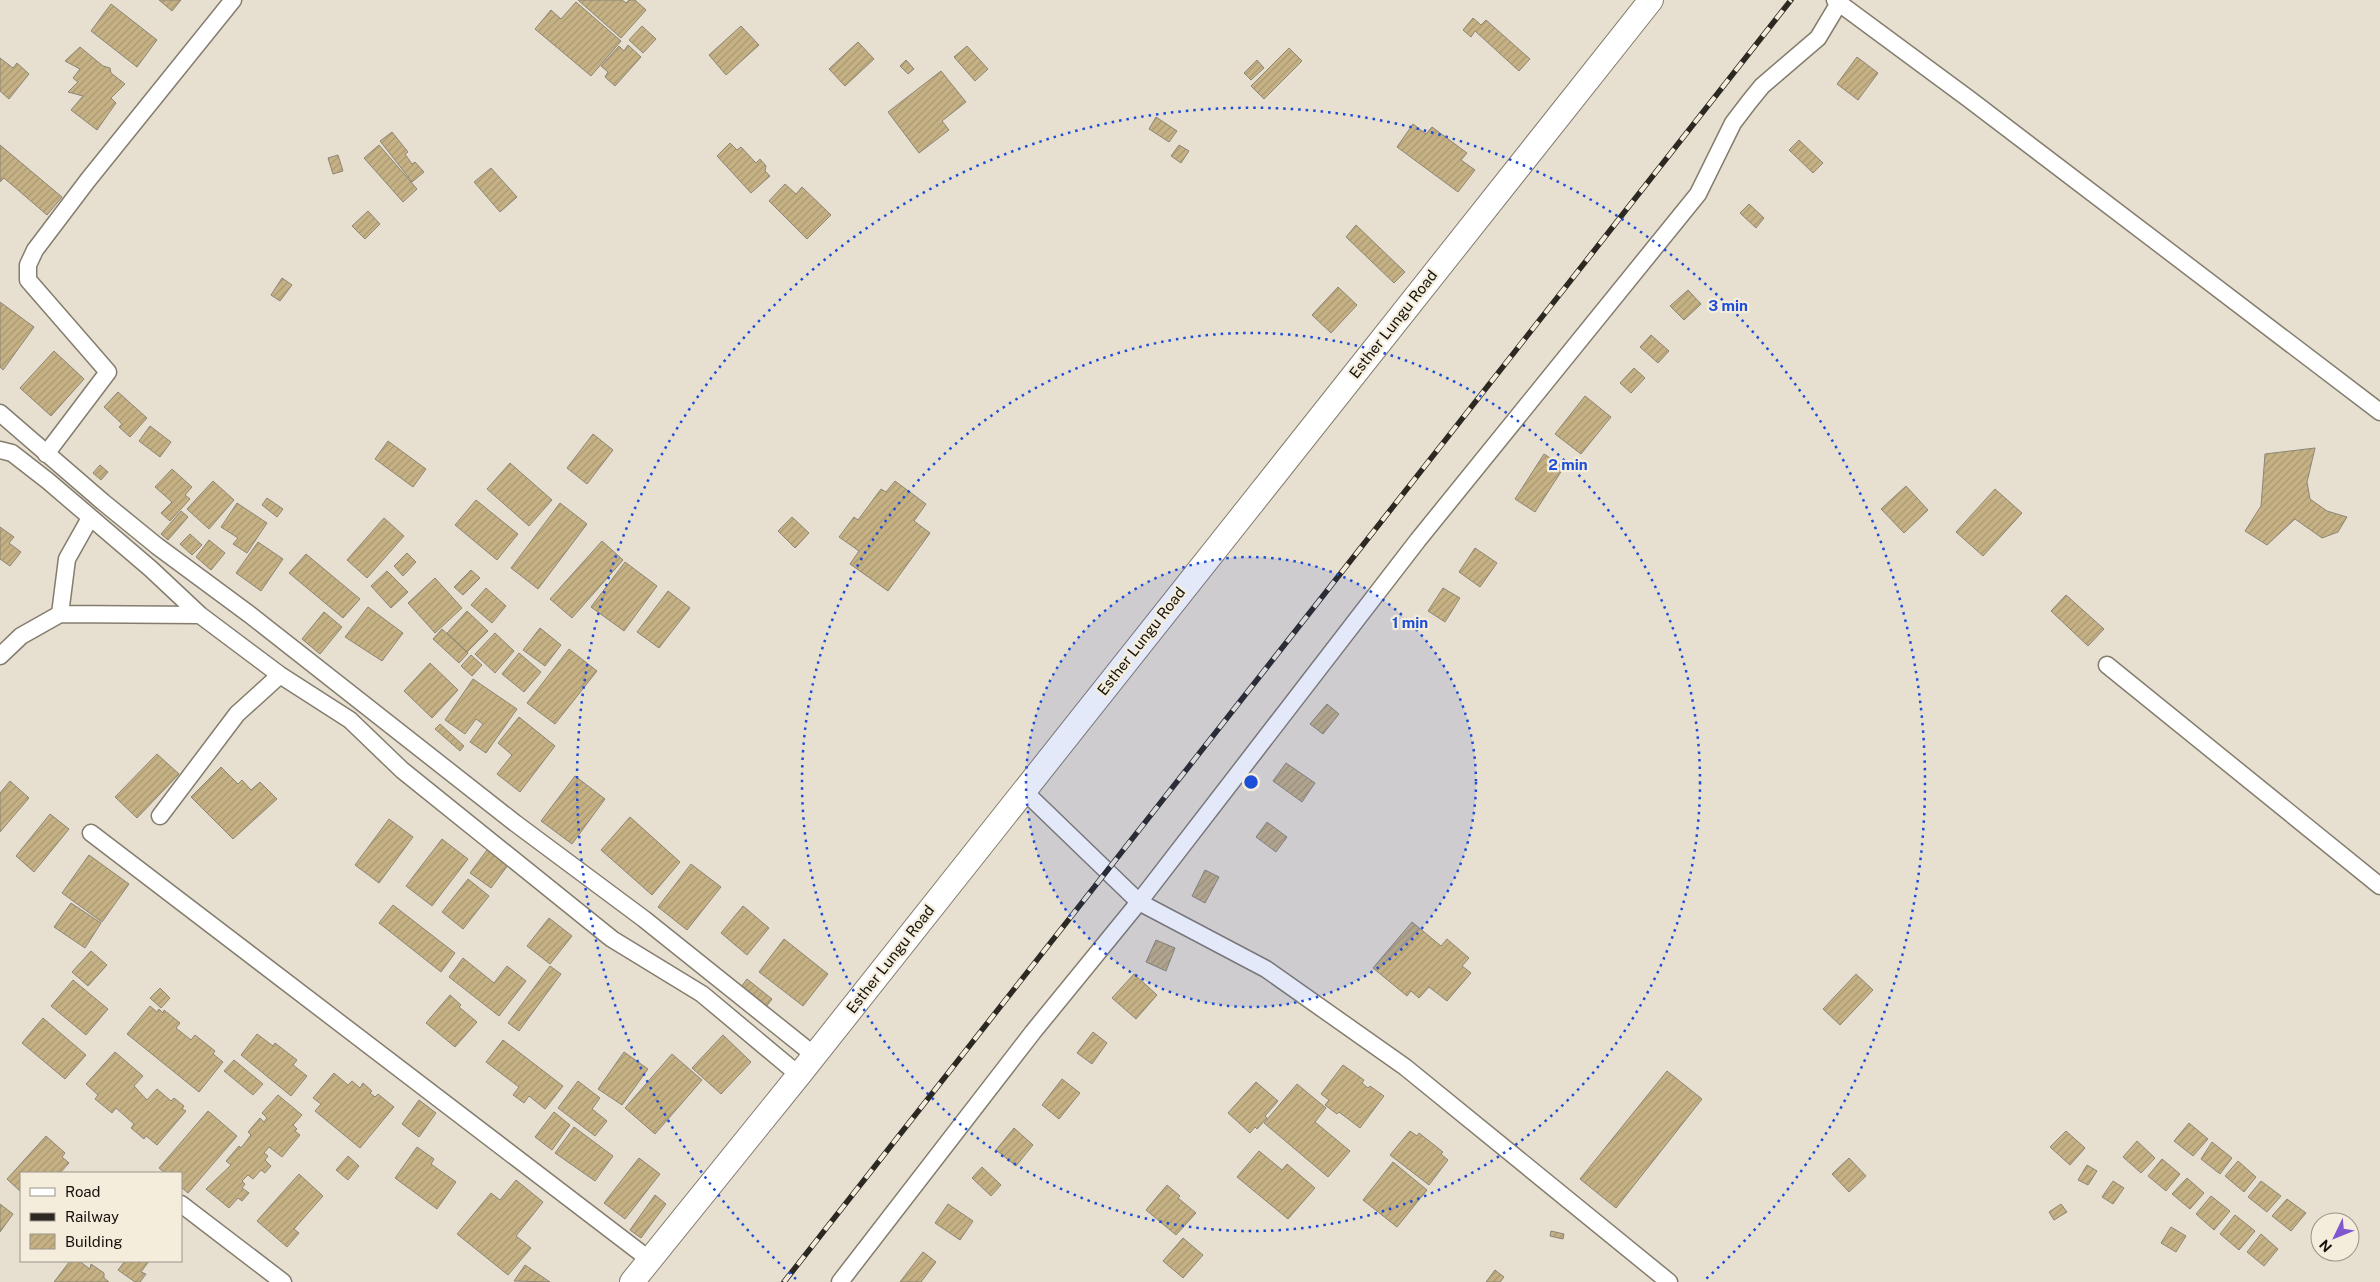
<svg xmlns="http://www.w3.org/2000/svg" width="2380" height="1282" font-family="'Public Sans',sans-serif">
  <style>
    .building { fill: url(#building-hatch); stroke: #8d8677 }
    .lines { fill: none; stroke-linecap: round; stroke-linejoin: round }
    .street-casing { stroke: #847d6e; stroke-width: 19 }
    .secondary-casing { stroke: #847d6e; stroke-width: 26 }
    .street { stroke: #fff; stroke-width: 16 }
    .secondary { stroke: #fff; stroke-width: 24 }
    .rail-casing { stroke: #2c2922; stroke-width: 5.5 }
    .rail { stroke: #f4eddc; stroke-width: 4; stroke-dasharray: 11; stroke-linecap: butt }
    .ring { fill: none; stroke: #1d4ed8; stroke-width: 2.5; stroke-dasharray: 2.5 5 }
    .labels { text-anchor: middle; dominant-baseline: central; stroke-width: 4.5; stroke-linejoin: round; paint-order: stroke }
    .street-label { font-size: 15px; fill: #15120c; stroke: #f4eddc }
    .centre { fill: #1d4ed8; stroke: #f4eddc; stroke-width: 2.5 }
    .ring-label { font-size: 15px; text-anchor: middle; font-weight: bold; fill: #1d4ed8; stroke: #f4eddc; stroke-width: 4.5; stroke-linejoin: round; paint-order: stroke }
  </style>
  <defs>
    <pattern id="building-hatch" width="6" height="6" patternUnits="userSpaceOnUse" patternTransform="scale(1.25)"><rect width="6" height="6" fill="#c5b184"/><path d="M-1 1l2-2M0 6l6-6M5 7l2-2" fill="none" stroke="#a89771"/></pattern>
  </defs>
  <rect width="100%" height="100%" fill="#e7dfcf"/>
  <path class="building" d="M159,0H181L172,11Z
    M578,0H622L626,3L629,0H635L646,10L621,38Z
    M576,2L621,41L591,76L535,29L551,10L561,19Z
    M111,4L157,40L137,67L91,31Z
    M1473,18L1481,25L1486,20L1530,59L1519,71L1475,31L1471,37L1463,30Z
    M642,26L656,39L643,53L629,40Z
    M741,26L759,45L726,75L709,55Z
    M858,42L874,59L845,86L829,69Z
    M628,45L641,57L615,86L605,77L608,72L601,66L619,46L624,51Z
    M967,46L988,69L975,81L954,57Z
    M80,47L103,66L110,68L111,73L125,84L111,98L116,103L97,130L71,110L83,96L68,92L78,82L73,78L80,69L65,61Z
    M1289,48L1302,61L1264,99L1251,86Z
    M1857,57L1878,73L1858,100L1837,84Z
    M0,58L13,68L17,63L29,74L9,99L0,91Z
    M906,60L914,69L908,74L900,66Z
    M1257,60L1264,68L1251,80L1244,73Z
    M941,71L966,102L942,121L949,130L919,153L888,112Z
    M1156,117L1177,131L1169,142L1149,129Z
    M1413,124L1426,134L1432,127L1467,153L1461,160L1475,170L1458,192L1397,147Z
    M392,132L408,152L405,154L412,164L415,162L424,172L412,182L380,141Z
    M1799,140L1823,163L1813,173L1789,150Z
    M730,143L737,150L741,147L756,163L760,159L766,166L765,171L770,176L751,193L717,156Z
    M0,145L62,197L47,215L4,178L0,182Z
    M379,145L417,189L403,202L364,158Z
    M1179,145L1189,151L1181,163L1171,156Z
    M338,155L343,171L333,174L328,158Z
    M491,168L517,197L500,212L474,182Z
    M785,184L796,194L802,187L831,215L807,239L769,201Z
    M1749,204L1764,218L1756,228L1740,213Z
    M368,211L380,224L365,239L352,226Z
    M1356,225L1405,272L1394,283L1346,237Z
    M282,278L292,285L280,301L271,295Z
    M1338,287L1357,305L1331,333L1312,315Z
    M1688,290L1701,304L1684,320L1670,306Z
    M0,302L34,327L3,370L0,367Z
    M1651,335L1669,351L1658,363L1640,347Z
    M54,351L84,379L51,416L20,388Z
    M1634,368L1645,378L1631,393L1620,383Z
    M118,392L147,418L130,437L119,427L122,424L104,407Z
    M1585,396L1611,417L1581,454L1555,434Z
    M150,426L171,442L160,457L139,441Z
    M593,434L613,450L587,484L567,468Z
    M388,441L426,469L413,487L375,459Z
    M2315,448L2307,482L2310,499L2327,511L2347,517L2338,532L2322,538L2295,519L2267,545L2245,531L2261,506L2265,454Z
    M1544,454L1564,467L1535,512L1515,499Z
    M510,463L552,500L529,526L487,489Z
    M100,465L108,472L101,480L93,473Z
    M172,469L192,487L185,495L190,499L170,521L161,513L172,502L155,487Z
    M213,481L234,500L209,529L187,509Z
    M895,481L926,504L914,521L930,533L888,591L850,564L859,551L839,537L854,517L858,520L881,489L886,492Z
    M1906,486L1928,510L1904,533L1881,509Z
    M1995,489L2022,513L1983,556L1956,532Z
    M267,498L283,509L277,517L262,505Z
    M476,500L518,534L497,560L455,525Z
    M237,503L267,523L247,553L233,544L238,538L221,527Z
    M560,503L587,524L538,589L511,568Z
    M181,511L188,517L168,540L161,534Z
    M792,517L809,533L795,548L778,531Z
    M384,518L404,536L367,578L347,560Z
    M0,527L14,537L9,543L21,552L10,566L0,559Z
    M190,534L202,545L192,555L180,544Z
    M209,540L225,553L211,570L196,557Z
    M602,541L623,560L572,618L550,599Z
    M258,542L283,559L261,591L236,573Z
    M1475,548L1497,563L1480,587L1459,572Z
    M407,553L416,562L403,576L394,566Z
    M306,554L360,599L343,618L289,573Z
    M625,562L657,586L624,631L591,607Z
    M471,570L480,578L463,595L454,587Z
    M387,571L408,592L391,608L371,586Z
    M435,578L462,608L435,633L408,603Z
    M486,588L506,606L492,623L471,605Z
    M1443,588L1460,598L1445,622L1428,611Z
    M668,591L690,608L659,648L637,632Z
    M2066,595L2104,629L2088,646L2051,611Z
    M368,607L403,633L382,661L345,637Z
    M467,611L488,631L467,652L447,633Z
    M324,612L342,627L320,654L302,639Z
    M540,628L561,645L545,666L523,650Z
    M442,629L468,653L459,663L433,639Z
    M495,633L514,651L495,673L475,654Z
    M569,649L597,671L555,724L527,703Z
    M519,653L541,672L524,692L502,674Z
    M471,655L482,665L472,676L461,666Z
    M430,663L458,690L432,718L404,691Z
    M473,679L517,709L486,753L470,742L483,724L476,719L465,734L445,720Z
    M1327,704L1339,714L1323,734L1310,724Z
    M519,717L555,746L520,792L497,774L512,755L498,743Z
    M440,724L464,746L460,751L435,729Z
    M157,754L179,774L137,818L115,797Z
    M1286,763L1315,783L1302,802L1273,781Z
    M221,767L238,784L242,780L251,790L260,782L277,799L233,839L191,797Z
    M575,776L605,799L572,844L541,821Z
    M10,781L29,798L0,832V793Z
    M50,814L69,829L34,872L16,856Z
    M630,817L680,862L652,895L601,850Z
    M389,819L413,837L379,883L355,865Z
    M1267,822L1287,837L1276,852L1256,837Z
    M442,839L468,859L432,906L406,886Z
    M487,850L508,865L491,888L470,873Z
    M89,855L129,884L102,922L62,893Z
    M691,864L721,887L687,930L658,907Z
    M1205,870L1219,877L1205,903L1192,896Z
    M468,879L489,896L463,929L442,912Z
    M71,903L101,923L85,948L54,927Z
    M393,905L455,953L441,972L379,923Z
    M743,906L769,928L747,955L721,933Z
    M549,918L572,936L550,964L527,946Z
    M1412,922L1441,946L1447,939L1469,958L1462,966L1471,973L1447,1001L1429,987L1419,998L1411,991L1407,996L1373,968Z
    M784,939L828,974L803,1006L759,972Z
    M1156,940L1175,948L1166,971L1146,962Z
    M91,951L107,965L88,986L72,972Z
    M463,958L494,983L507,966L526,981L499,1016L449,977Z
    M550,966L561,974L519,1031L508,1023Z
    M1134,974L1157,995L1136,1019L1112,998Z
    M1856,974L1873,990L1840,1025L1823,1009Z
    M747,979L772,999L766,1007L741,987Z
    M73,980L108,1009L86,1035L51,1006Z
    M160,988L170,998L161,1008L150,998Z
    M450,995L461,1005L459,1007L477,1022L455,1047L426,1023Z
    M150,1006L157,1012L159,1009L163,1013L164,1010L180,1023L176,1028L191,1040L195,1035L215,1051L213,1054L223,1062L199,1092L127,1034Z
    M43,1018L86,1055L65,1079L22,1043Z
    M1093,1032L1107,1043L1092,1064L1077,1053Z
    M257,1034L273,1046L275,1043L297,1060L293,1065L307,1076L291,1096L241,1055Z
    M723,1035L751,1062L721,1094L692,1068Z
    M503,1040L563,1086L545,1109L529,1096L524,1103L513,1095L519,1087L486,1062Z
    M115,1052L143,1076L134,1086L147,1100L157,1089L171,1101L174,1098L184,1106L182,1109L186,1111L157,1145L146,1136L144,1139L131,1128L134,1124L116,1108L112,1113L95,1099L98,1095L86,1084Z
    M624,1052L648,1069L622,1105L598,1089Z
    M672,1054L702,1080L655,1134L625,1108Z
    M234,1060L263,1084L253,1095L224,1071Z
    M1343,1065L1364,1080L1362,1083L1368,1088L1370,1086L1384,1096L1360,1128L1339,1112L1337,1114L1325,1105L1329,1100L1321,1094Z
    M1667,1071L1702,1099L1616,1208L1580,1179Z
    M334,1073L348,1085L352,1081L360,1088L363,1083L372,1091L370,1093L375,1097L378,1094L394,1107L360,1148L315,1111L321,1104L313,1098Z
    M1062,1079L1080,1093L1059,1119L1042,1105Z
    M578,1081L600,1098L592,1109L607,1121L595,1136L558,1108Z
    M1256,1082L1278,1101L1265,1116L1267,1118L1257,1129L1255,1127L1250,1133L1228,1113Z
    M1297,1084L1326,1108L1315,1122L1350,1151L1328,1177L1264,1123Z
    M278,1095L302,1115L293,1125L297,1129L295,1131L300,1135L282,1157L269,1147L264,1153L268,1156L265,1160L271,1166L265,1173L261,1170L253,1179L248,1175L242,1181L245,1184L242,1188L249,1193L242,1201L238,1198L229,1208L206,1189L231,1165L226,1161L239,1146L241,1148L251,1135L248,1132L260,1118L264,1122L267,1118L262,1113Z
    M419,1100L436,1113L419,1137L402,1124Z
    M208,1111L237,1136L188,1193L181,1187V1173H165L159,1168Z
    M554,1112L570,1125L552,1150L535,1137Z
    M2189,1123L2208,1139L2193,1156L2174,1141Z
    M574,1127L613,1156L595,1181L555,1153Z
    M1014,1128L1033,1145L1016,1166L996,1150Z
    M1410,1131L1417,1136L1419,1133L1443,1152L1441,1154L1448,1160L1429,1185L1390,1155Z
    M2066,1131L2085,1148L2070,1165L2050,1147Z
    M46,1136L65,1153L62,1157L69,1163L60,1173H21V1192L7,1179Z
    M2137,1141L2155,1158L2141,1173L2123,1157Z
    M2212,1142L2232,1158L2220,1174L2201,1159Z
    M417,1147L434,1159L431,1164L456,1182L437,1209L395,1178Z
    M1259,1151L1282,1170L1287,1164L1315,1188L1288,1219L1237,1177Z
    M348,1156L359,1166L348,1180L336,1170Z
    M639,1158L660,1174L625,1219L604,1203Z
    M1849,1158L1866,1176L1849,1192L1832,1174Z
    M2162,1159L2180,1174L2166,1191L2148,1176Z
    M2238,1161L2256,1177L2244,1192L2225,1176Z
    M1393,1162L1427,1190L1397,1227L1363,1200Z
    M2087,1165L2097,1171L2088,1185L2078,1180Z
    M982,1167L1001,1185L991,1196L972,1178Z
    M299,1174L323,1196L294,1229L299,1233L287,1247L257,1221Z
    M2187,1178L2204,1193L2190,1209L2172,1194Z
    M516,1180L543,1202L516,1236L531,1248L508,1275L457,1234L491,1193L500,1200Z
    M2113,1181L2124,1188L2113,1204L2102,1197Z
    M2261,1181L2281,1196L2267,1212L2248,1197Z
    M1167,1185L1180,1196L1178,1198L1196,1213L1176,1235L1146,1210Z
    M655,1195L666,1204L641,1238L630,1230Z
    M2211,1196L2230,1211L2214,1230L2196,1214Z
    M2287,1199L2306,1213L2291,1231L2272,1216Z
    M0,1204L13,1214L0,1232Z
    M948,1204L973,1221L960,1240L935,1223Z
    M2061,1204L2067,1212L2054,1220L2049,1212Z
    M2235,1215L2255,1231L2239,1250L2220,1234Z
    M2171,1227L2186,1236L2176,1252L2161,1243Z
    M1551,1231L1564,1234L1563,1239L1550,1236Z
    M2261,1234L2278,1249L2264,1266L2247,1252Z
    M1183,1238L1203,1255L1183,1278L1163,1261Z
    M923,1252L936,1262L921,1282H900Z
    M70,1261H79L90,1269L91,1264L104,1273V1278L109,1282H54Z
    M125,1261H149L141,1272L146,1274L140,1282H135L118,1270Z
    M525,1265L550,1282L514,1281Z
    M1495,1270L1504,1277L1500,1282H1486Z"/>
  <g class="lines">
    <g class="street-casing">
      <path id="street" d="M1835,0L1969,99L2380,412
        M0,413L103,502L157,546L249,614L515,823L644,919L814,1055
        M0,450L12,453L48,481L151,569L200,615L280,675L350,720L402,770L612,939L702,994L799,1075
        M46,454L108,372L28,280V265L35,250L88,180L233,0
        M60,614L67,559L90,518
        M0,656L21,636L60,614L200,615
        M2107,665L2380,886
        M1023,790L1139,902L1266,969L1405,1067L1669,1282
        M160,816L237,714L280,675
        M91,833L650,1260
        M181,1204L283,1282
        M840,1282L1033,1032L1139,902L1418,540L1698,194L1733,123L1749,102L1762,86L1818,38L1839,3"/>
    </g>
    <g class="secondary-casing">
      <path id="secondary" d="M632,1282L799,1075L1651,0"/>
    </g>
    <use href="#street" class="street"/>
    <use href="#secondary" class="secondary"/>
    <g class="rail-casing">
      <path id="rail" d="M784,1282L1791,0"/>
    </g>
    <use href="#rail" class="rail"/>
  </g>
  <circle cx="1251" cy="782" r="225" fill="#1d4ed8" fill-opacity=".12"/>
  <g class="ring">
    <circle cx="1251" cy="782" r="225"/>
    <circle cx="1251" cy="782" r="449"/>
    <path d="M796 1279A674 674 0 1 1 1706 1279"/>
  </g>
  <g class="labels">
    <g class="street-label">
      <text transform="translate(1393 324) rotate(-52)">Esther Lungu Road</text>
      <text transform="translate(1141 641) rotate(-52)">Esther Lungu Road</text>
      <text transform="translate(890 959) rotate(-52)">Esther Lungu Road</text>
    </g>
  </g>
  <circle cx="1251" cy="782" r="8" class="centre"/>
  <g class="ring-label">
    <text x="1728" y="311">3 min</text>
    <text x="1568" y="470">2 min</text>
    <text x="1410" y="628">1 min</text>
  </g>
  <rect x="20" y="1172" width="162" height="90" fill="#f4eddc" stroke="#9b9589"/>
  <rect x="30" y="1188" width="25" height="8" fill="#ffffff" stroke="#9b9589"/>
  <text x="65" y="1197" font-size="15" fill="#15120c">Road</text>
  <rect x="30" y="1213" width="25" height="8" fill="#2c2922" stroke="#9b9589"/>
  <text x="65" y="1222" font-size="15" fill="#15120c">Railway</text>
  <rect x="30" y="1234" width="25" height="15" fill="url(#building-hatch)" stroke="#9b9589"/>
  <text x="65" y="1247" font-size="15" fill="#15120c">Building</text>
  <g transform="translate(2335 1237) rotate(227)"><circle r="24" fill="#f4eddc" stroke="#9b9589"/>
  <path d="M0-4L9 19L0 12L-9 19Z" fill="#8157d0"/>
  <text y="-8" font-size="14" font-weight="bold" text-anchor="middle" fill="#15120c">N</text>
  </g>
</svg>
